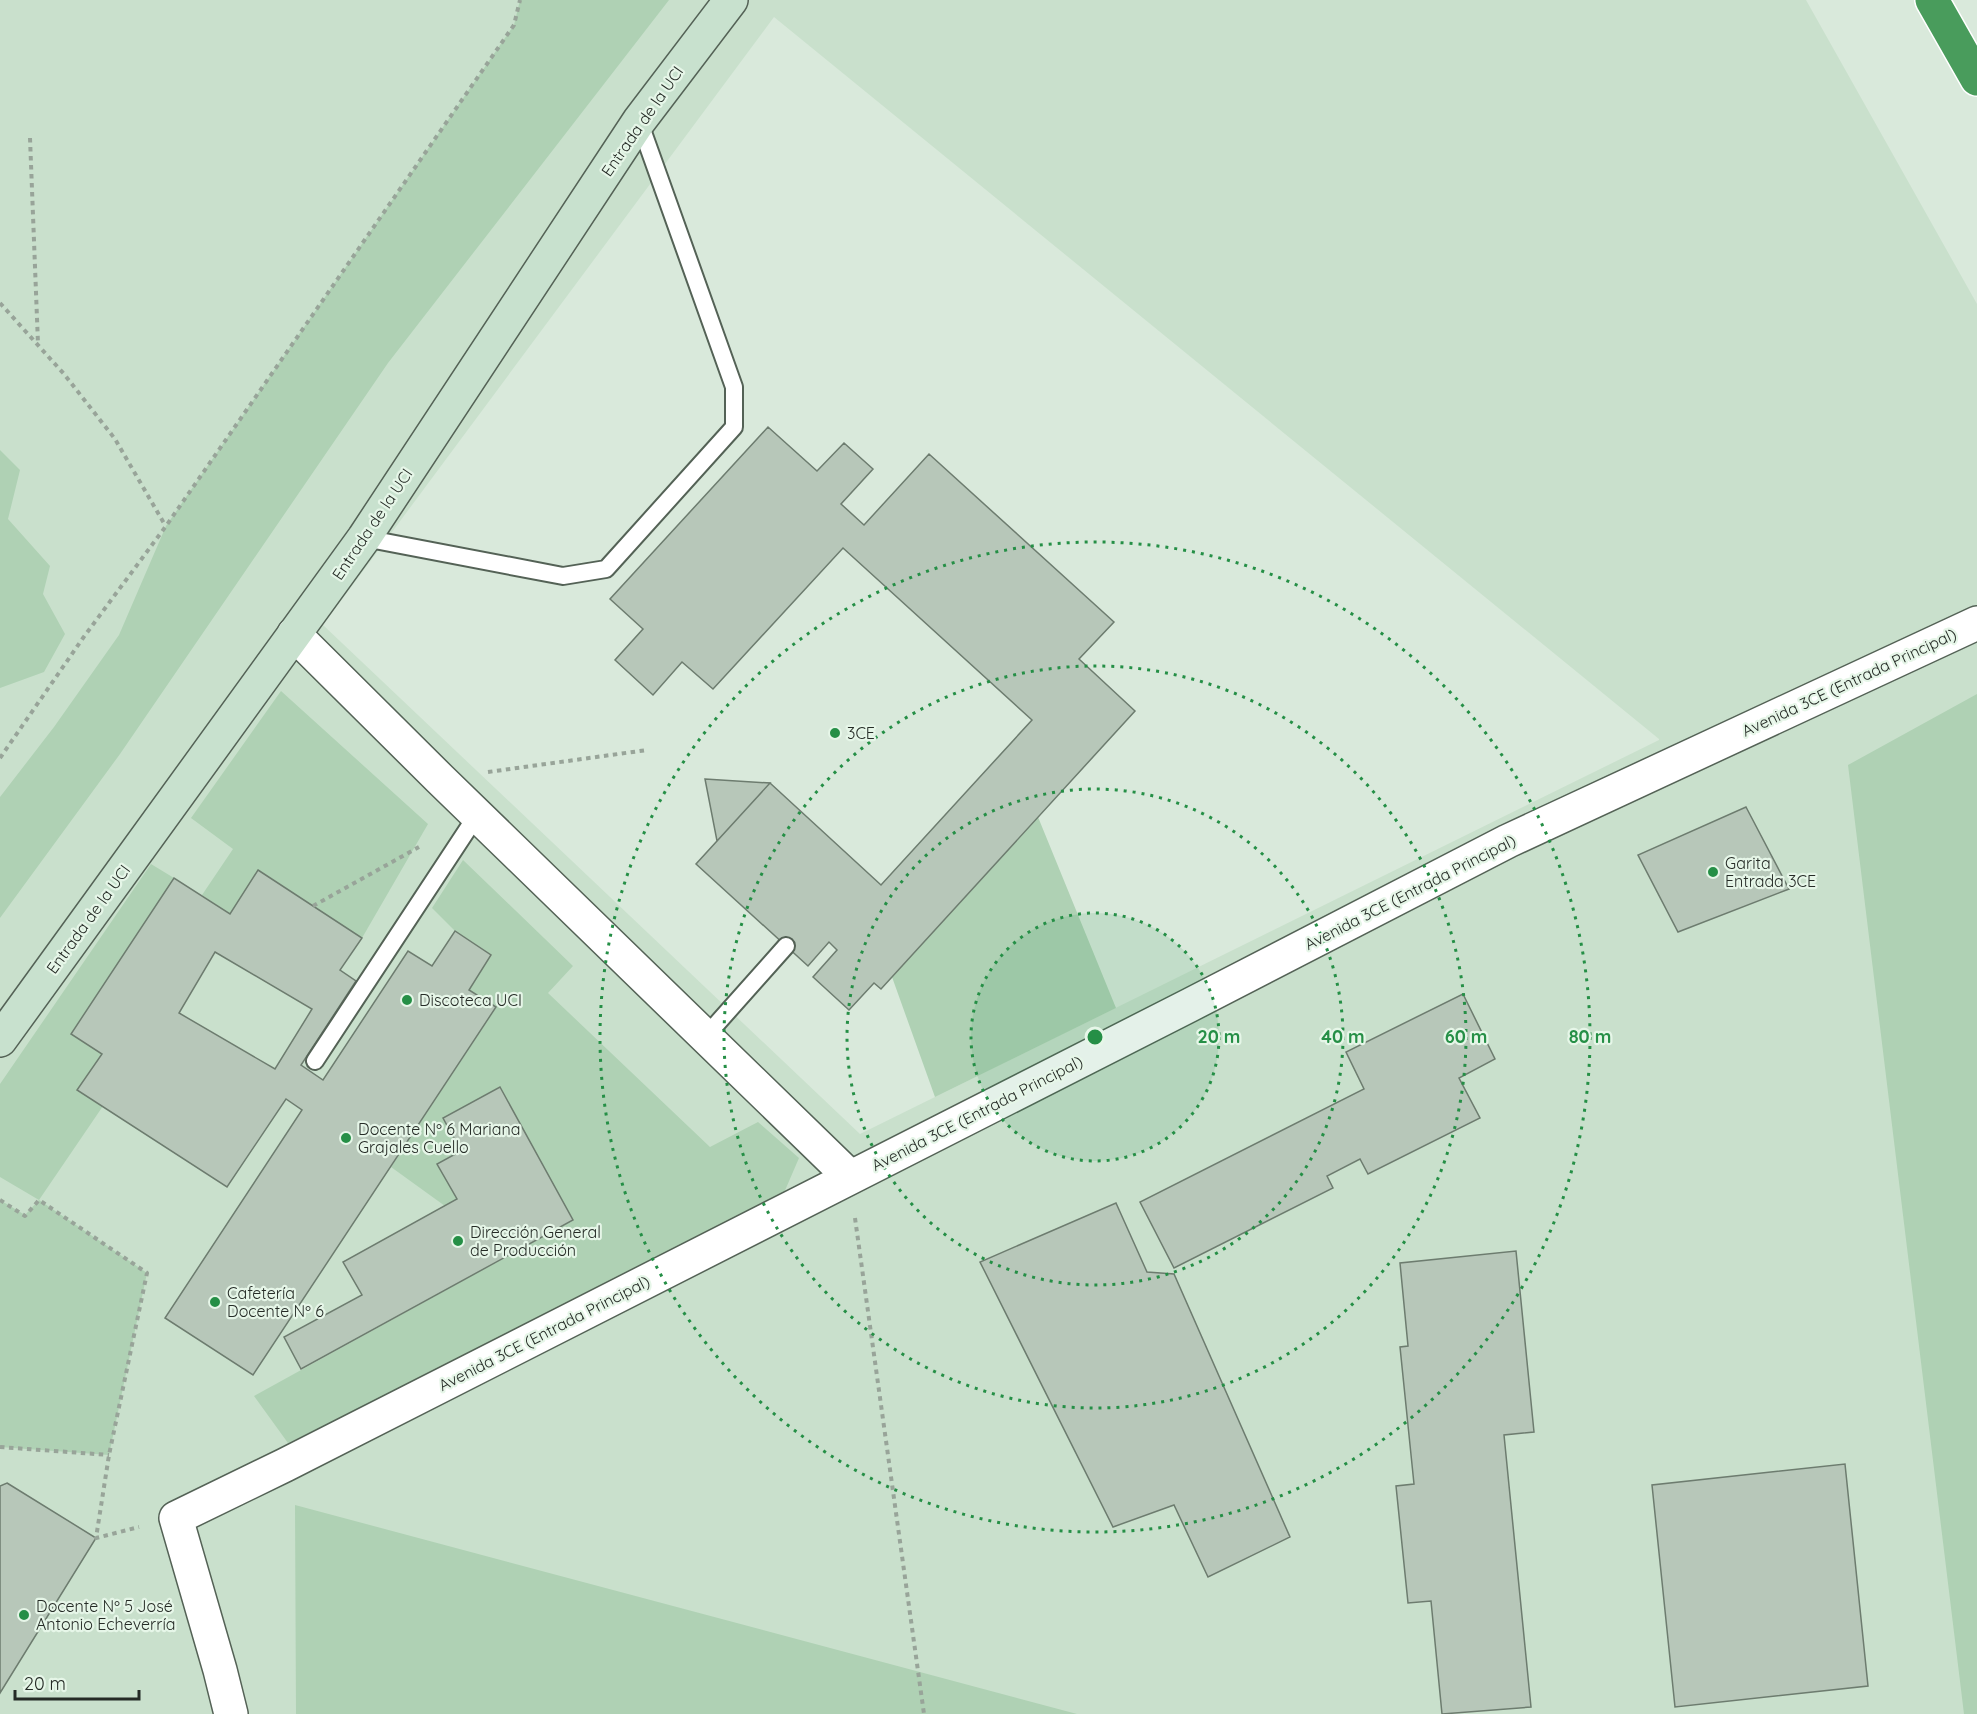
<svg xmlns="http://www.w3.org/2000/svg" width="1977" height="1714" font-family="Quicksand,sans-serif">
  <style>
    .built { fill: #c9e0cc; fill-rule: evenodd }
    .green { fill: #afd1b4 }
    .building { fill: #b7c7b9; stroke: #6d7c6f; stroke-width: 1.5; fill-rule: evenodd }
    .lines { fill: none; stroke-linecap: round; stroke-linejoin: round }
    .lane-casing { stroke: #546256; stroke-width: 20 }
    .street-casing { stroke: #546256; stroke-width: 36 }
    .secondary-casing { stroke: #546256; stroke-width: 36 }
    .highway-casing { stroke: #fff; stroke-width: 36 }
    .path { stroke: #98a499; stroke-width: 4; stroke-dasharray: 4.5 4.5; stroke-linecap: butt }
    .lane { stroke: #fff; stroke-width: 16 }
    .street { stroke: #fff; stroke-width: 33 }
    .secondary { stroke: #c8e1ce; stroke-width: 33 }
    .highway { stroke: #499c5c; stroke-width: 33 }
    .ring { fill: none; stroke: #258f46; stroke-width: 3; stroke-dasharray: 3 6 }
    .poi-dot { fill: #258f46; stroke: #e6f6e8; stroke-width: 2 }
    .labels { text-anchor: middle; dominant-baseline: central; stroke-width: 4.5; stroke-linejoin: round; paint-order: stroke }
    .street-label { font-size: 16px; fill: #252b26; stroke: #e6f6e8 }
    .poi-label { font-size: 16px; fill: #252b26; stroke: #e6f6e8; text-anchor: start }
    .centre { fill: #258f46; stroke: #e6f6e8; stroke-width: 3 }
    .ring-label { font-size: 18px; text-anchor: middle; font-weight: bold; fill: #258f46; stroke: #e6f6e8; stroke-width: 4.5; stroke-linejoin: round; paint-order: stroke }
  </style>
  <rect width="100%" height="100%" fill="#d9e9db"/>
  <path class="built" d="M0,0H1806L1977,304V1714H0ZM774,17L1659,739V740L860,1134L323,625Z"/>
  <path class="green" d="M520,0H669L388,363L120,754L0,918V797L54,727L119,635L166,526L514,25Z
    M0,450L20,470L8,519L50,566L43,594L65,634L44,672L0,688Z
    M281,691L428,824L362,938L259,870L230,914L202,895L233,849L191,818Z
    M1977,694V1714H1964L1848,765Z
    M1038,817L1116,1008L935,1097L892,977Z
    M463,860L573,966L548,993L710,1147L758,1122L799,1158L777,1209L288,1443L254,1396L573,1220L500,1087L443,1118L461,1151L438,1165L457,1199L445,1206L391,1167L496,1008L469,990L491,955L455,931L432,908Z
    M151,864L174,878L71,1034L102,1054L78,1089L103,1106L39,1200L147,1273L109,1455L0,1447V1200L25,1215L39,1200L0,1177V1084Z
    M295,1505L1077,1714H296Z"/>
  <path class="building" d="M768,427L817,471L844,443L873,469L841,504L864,525L929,454L1114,622L1079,659L1135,711L881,989L874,983L849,1010L813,977L837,950L829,942L808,966L696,864L770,783L881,885L1032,720L843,548L713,689L682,662L653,695L615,660L643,629L610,599Z
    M705,779L770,783L717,841Z
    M1746,807L1789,889L1678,932L1638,855Z
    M258,870L362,938L340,970L356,981L301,1065L323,1080L408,951L432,966L455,931L491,955L469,990L496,1007L253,1375L165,1318L302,1110L286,1099L227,1187L77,1090L102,1054L71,1034L174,878L230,914ZM215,952L312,1009L275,1069L179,1013Z
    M1463,994L1495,1059L1459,1078L1480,1118L1368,1174L1360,1159L1327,1176L1333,1188L1174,1268L1140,1202L1364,1089L1346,1052Z
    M500,1087L573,1220L301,1369L284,1337L362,1295L343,1262L457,1199L437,1164L461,1151L443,1118Z
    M1116,1203L1147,1272L1174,1274L1290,1537L1208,1577L1174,1505L1113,1527L980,1262Z
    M1516,1251L1534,1432L1504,1435L1531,1707L1442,1714L1431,1601L1408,1603L1396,1486L1414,1484L1400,1347L1408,1346L1400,1263Z
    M1845,1464L1868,1686L1675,1707L1652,1485Z
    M7,1483L96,1538L0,1693V1486Z"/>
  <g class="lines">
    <g class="lane-casing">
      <path id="lane" d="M364,538L563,576L606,569L734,427V387L639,121
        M705,1037L786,946
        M315,1061L477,815"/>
    </g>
    <g class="street-casing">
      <path id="street" d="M294,634L440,779L850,1177
        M231,1714L220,1670L176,1518L285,1465L1190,1005L1508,841L1977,623"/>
    </g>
    <g class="secondary-casing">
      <path id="secondary" d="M0,1040L364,538L639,121L731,0"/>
    </g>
    <g class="highway-casing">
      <path id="highway" d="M1932,0L1977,79"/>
    </g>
    <path class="path" d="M30,138L38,344
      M0,303L64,374L115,439L165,525
      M0,758L83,638L166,526L514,25L520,0
      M488,772L647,750
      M313,906L419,847
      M0,1200L25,1216L39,1200L147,1273L109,1455L96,1538L139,1527
      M855,1218L924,1714
      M0,1447L109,1455"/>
    <use href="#lane" class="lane"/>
    <use href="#street" class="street"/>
    <use href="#secondary" class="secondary"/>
    <use href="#highway" class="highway"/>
  </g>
  <circle cx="1095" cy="1037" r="124" fill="#258f46" fill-opacity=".12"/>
  <g class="ring">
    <circle cx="1095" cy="1037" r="124"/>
    <circle cx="1095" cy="1037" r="248"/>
    <circle cx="1095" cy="1037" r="371"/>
    <circle cx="1095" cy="1037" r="495"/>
  </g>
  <g class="poi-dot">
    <circle cx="835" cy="733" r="6"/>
    <circle cx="1713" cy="872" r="6"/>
    <circle cx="407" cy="1000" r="6"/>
    <circle cx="346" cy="1138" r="6"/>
    <circle cx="458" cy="1241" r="6"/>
    <circle cx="215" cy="1302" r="6"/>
    <circle cx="24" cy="1615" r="6"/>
  </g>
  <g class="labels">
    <g class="street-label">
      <text transform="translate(642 121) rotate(-55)">Entrada de la UCI</text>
      <text transform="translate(372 524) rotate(-56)">Entrada de la UCI</text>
      <text transform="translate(1849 682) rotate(-25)">Avenida 3CE (Entrada Principal)</text>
      <text transform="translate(1410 892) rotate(-27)">Avenida 3CE (Entrada Principal)</text>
      <text transform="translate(88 919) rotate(-54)">Entrada de la UCI</text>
      <text transform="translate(977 1113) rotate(-27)">Avenida 3CE (Entrada Principal)</text>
      <text transform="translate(544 1333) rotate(-27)">Avenida 3CE (Entrada Principal)</text>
    </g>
    <g class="poi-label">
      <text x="847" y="733">3CE</text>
      <text x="1725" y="863">Garita<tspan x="1725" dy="18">Entrada 3CE</tspan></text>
      <text x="419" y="1000">Discoteca UCI</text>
      <text x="358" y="1129">Docente Nº 6 Mariana<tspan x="358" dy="18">Grajales Cuello</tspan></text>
      <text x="470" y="1232">Dirección General<tspan x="470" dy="18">de Producción</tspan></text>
      <text x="227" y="1293">Cafetería<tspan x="227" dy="18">Docente Nº 6</tspan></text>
      <text x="36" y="1606">Docente Nº 5 José<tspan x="36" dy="18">Antonio Echeverría</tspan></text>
    </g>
  </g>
  <circle cx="1095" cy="1037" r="9" class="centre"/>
  <g class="ring-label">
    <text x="1219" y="1043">20 m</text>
    <text x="1343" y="1043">40 m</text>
    <text x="1466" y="1043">60 m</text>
    <text x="1590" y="1043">80 m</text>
  </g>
  <path d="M15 1690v9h124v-9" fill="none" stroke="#252b26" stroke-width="3"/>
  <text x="24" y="1690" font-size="18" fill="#252b26" stroke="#e6f6e8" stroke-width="4.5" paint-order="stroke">20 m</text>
</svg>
